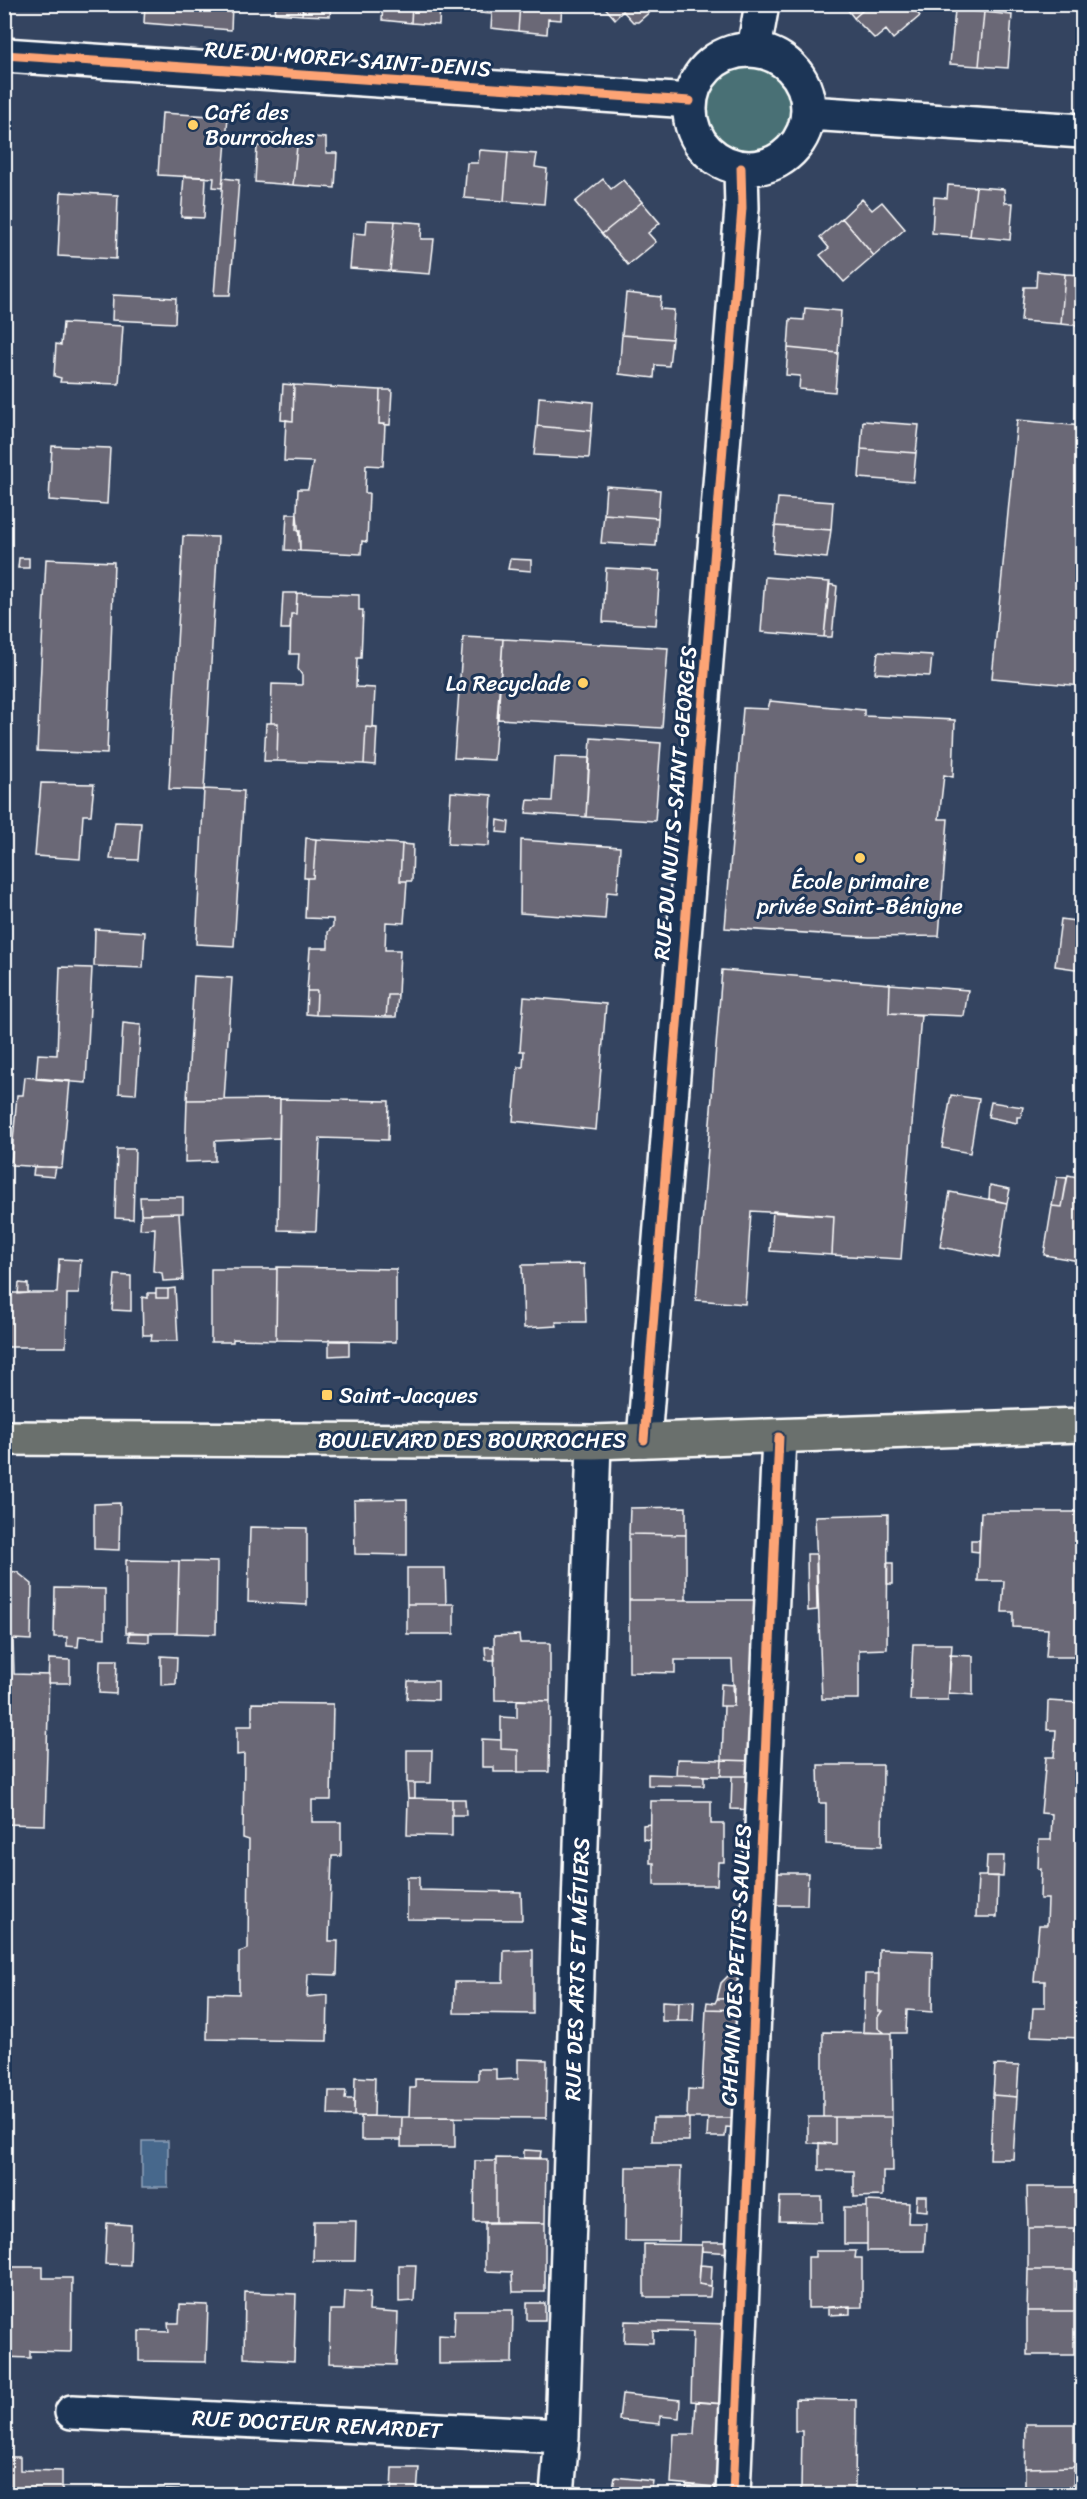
<svg xmlns="http://www.w3.org/2000/svg" width="1087" height="2499" font-family="Sriracha,sans-serif">
  <style>
    .green { fill: #487074; stroke: #a4b8ba; stroke-width: 1.5 }
    .water { fill: #46678c; stroke: #90a4ba; stroke-width: 1.5 }
    .building { fill: #6b6776; stroke: #fff; stroke-width: 1.5 }
    .lines { fill: none; stroke-linecap: round; stroke-linejoin: round }
    .minor-casing { stroke: #fff; stroke-width: 38 }
    .primary-casing { stroke: #fff; stroke-width: 38 }
    .minor { stroke: #1d3557; stroke-width: 33 }
    .primary { stroke: #6a706d; stroke-width: 33 }
    .cycleway-casing { stroke: #1d3557; stroke-width: 13 }
    .cycleway { stroke: #fda474; stroke-width: 9 }
    .poi-dot { fill: #ffd166; stroke: #1d3557; stroke-width: 2 }
    .labels { text-anchor: middle; dominant-baseline: central; stroke-width: 6; stroke-linejoin: round; paint-order: stroke }
    .street-label { font-size: 22px; fill: #fff; stroke: #1d3557 }
    .poi-label { font-size: 22px; fill: #fff; stroke: #1d3557; text-anchor: start }
  </style>
  <rect width="100%" height="100%" fill="#344460"/>
  <filter id="ink" filterUnits="userSpaceOnUse"><feTurbulence type="fractalNoise" baseFrequency=".0167" numOctaves="2"/><feDisplacementMap in="SourceGraphic" scale="12" xChannelSelector="R" yChannelSelector="G"/><feConvolveMatrix kernelMatrix="1 2 1 2 8 2 1 2 1" color-interpolation-filters="sRGB"/></filter>
  <g filter="url(#ink)">
    <path class="green" d="M703 108a47 47 0 1 1 94 0a47 47 0 1 1-94 0Z"/>
    <path class="water" d="M142,2141H168V2187H142Z"/>
    <path class="building" d="M145,4H232L231,30L144,23Z
      M276,4H303L302,15L275,13Z
      M303,4H331L330,16L302,15Z
      M383,4H412L411,23L382,20Z
      M412,4H440L439,25L411,23Z
      M480,4H520L518,31L491,28L492,14L480,13Z
      M520,4H562L561,20L548,19L547,34L518,31Z
      M602,4H659L638,22H633L623,11L615,19Z
      M843,4H870L854,18Z
      M870,4H910L920,16L893,39L886,30L875,39L854,18Z
      M955,10L984,12L979,66L950,64Z
      M984,12L1012,15L1008,68L979,66Z
      M162,113L228,117L222,188L213,187L214,178L158,175Z
      M269,134L298,136L293,185L255,182L257,146H268Z
      M298,136L326,138V153H337L335,188L293,185Z
      M480,150L508,152L504,201L464,198L467,163H478Z
      M508,152L537,154L535,167L547,169L544,204L504,201Z
      M184,176L206,177L204,218L181,217Z
      M223,178L239,180L230,295H214Z
      M603,179L611,189L623,180L642,202L602,234L575,202Z
      M948,185L976,187L970,236L932,233L934,197L947,198Z
      M976,187L1004,189L1005,203H1013L1010,240L970,236Z
      M61,192L118,195L116,259L58,256Z
      M862,199L872,210L882,202L905,229L874,256L842,218Z
      M642,202L660,223L648,233L656,242L628,265L602,234Z
      M842,218L874,256L844,282L820,255L829,248L820,237Z
      M367,220L395,221L390,271L350,268L353,233L366,234Z
      M395,221L422,223L421,239H434L430,274L390,271Z
      M1037,271L1065,274L1061,324L1021,321L1024,287H1036Z
      M1065,274L1082,275V326L1061,324Z
      M626,293L661,297L660,309L674,310L672,339L622,335Z
      M113,295L176,298L175,323L112,320Z
      M805,308L841,311L838,353L788,348L790,319L804,320Z
      M63,323L123,326L119,384L60,382L61,378L54,376L56,344L61,345Z
      M622,335L672,339L669,366L655,365L654,378L619,374Z
      M788,348L838,353L835,392L799,389L800,376L786,375Z
      M283,384L294,385L293,421L281,420Z
      M294,385L380,390L379,424H385L383,466L366,465L365,493H369L367,542L362,541L361,554L300,551V530H296L298,489H308L313,462L284,461L286,420L293,421Z
      M380,390H392L390,425L379,424Z
      M539,397L593,402L591,431L537,426Z
      M1017,420L1082,426V686L992,678Z
      M863,421L919,425L916,453L861,449Z
      M537,426L591,431L589,458L534,455Z
      M52,446L110,448L107,504L49,500Z
      M861,449L916,453L913,482L859,478Z
      M606,486L660,490L658,518L604,514Z
      M778,498L833,502L831,530L775,526Z
      M287,514H297L300,551L285,550Z
      M604,514L658,518L656,546L601,543Z
      M775,526L831,530L827,558L773,553Z
      M183,536L218,537L204,790L169,789Z
      M19,558H29V568H18Z
      M46,559L114,562L107,754L37,751Z
      M510,559L531,560V571L508,569Z
      M606,568L660,571L656,625L603,622Z
      M765,577L830,582L824,637L761,632Z
      M829,584L837,586L832,637H824Z
      M283,593H297L296,614H291L290,629H281Z
      M297,593L359,595V610H363L361,658H357L356,687L375,688L373,728L366,727L364,764L277,761L278,723H271L272,684L302,685V675L298,669L299,654H290L291,614H296Z
      M463,637L503,639L494,760L454,758Z
      M503,639L668,648L662,728L498,719Z
      M878,652L932,655L930,676L875,673Z
      M770,701L864,710V716L955,720L953,777L944,775L939,819H948L939,936L869,937L725,928L743,708L768,709Z
      M266,723H278L277,761H264Z
      M366,727L377,728L375,765L364,764Z
      M591,738L661,743L655,821L586,817Z
      M555,757L589,758L586,817L526,813L528,800L552,801Z
      M41,783L94,784L91,815H83L80,859L35,856Z
      M204,789L244,791L234,946L196,944Z
      M451,792L492,795L489,846L448,844Z
      M498,820L509,822L508,833L497,832Z
      M115,822L141,823L138,860L110,859Z
      M306,838L316,839L313,878H304Z
      M316,839L402,844L400,881H407L404,923L386,922L385,950H400L398,995H388L386,1017L316,1015L317,991H307L310,948H328V932L333,926V919L305,918L307,878H313Z
      M521,840L620,847L617,893L607,892L605,919L520,913Z
      M402,844L413,845L412,881H400Z
      M1061,919L1082,922V970L1055,966Z
      M95,929L145,932L143,968L94,966Z
      M60,967L92,968L86,1083L36,1079L38,1054L57,1055Z
      M722,970L890,984L889,1013L921,1015L901,1259L832,1255L834,1216L751,1211L745,1304L696,1300Z
      M194,976L232,978L224,1100H187Z
      M890,984L968,990L964,1016L889,1013Z
      M307,991H317L316,1015L306,1014Z
      M388,995H398L396,1017H386Z
      M524,997L606,1004L596,1130L513,1121L518,1067H523L524,1051H520Z
      M123,1023L141,1025L136,1094L119,1093Z
      M25,1077L70,1081L62,1168L11,1165L17,1095H23Z
      M951,1095L979,1099L970,1153L942,1148Z
      M280,1099L389,1101L388,1140L320,1138L316,1231L278,1230Z
      M280,1099L279,1138L215,1141V1161L185,1162L187,1100Z
      M991,1102L1023,1107L1021,1117H1017V1123L988,1117Z
      M117,1149H135L133,1219L115,1218Z
      M34,1167H56L54,1177L33,1175Z
      M1068,1175L1082,1178L1080,1261L1044,1255L1052,1206L1062,1207Z
      M1057,1177L1067,1178L1062,1207L1052,1206Z
      M990,1185L1010,1189L1007,1203L989,1199Z
      M950,1192L1007,1203L999,1258L940,1247Z
      M140,1197H183V1213L141,1214Z
      M773,1211L834,1216L832,1255L770,1251Z
      M179,1213L183,1280L163,1281L162,1273L153,1271L155,1228L140,1229L141,1214Z
      M59,1259L81,1260L79,1294H67L66,1347H5L6,1293H57Z
      M584,1264L586,1322H556L557,1326L524,1328L522,1265Z
      M277,1267L396,1269V1342L276,1340Z
      M211,1269H277L276,1340L233,1339V1342H211Z
      M115,1275L131,1276V1311L112,1310Z
      M19,1283L28,1284V1293L18,1294Z
      M175,1288L178,1341H151L152,1335H143L142,1297L148,1298V1293H156V1298H168V1289Z
      M156,1289H168V1298H156Z
      M329,1340H349V1355L329,1356Z
      M407,1499V1555L355,1554L354,1500Z
      M120,1503L119,1550L94,1549V1504Z
      M686,1507V1535L629,1534L630,1508Z
      M981,1512H1082V1657H1046L1048,1629L1013,1627V1612H1002L1004,1581H978Z
      M888,1514L887,1649L859,1650V1699H822L815,1516Z
      M250,1527L307,1528V1605L248,1602Z
      M629,1534L686,1535V1600H629Z
      M971,1540H979V1552L971,1551Z
      M807,1554H816L817,1610L808,1611Z
      M126,1560L179,1561L177,1633H126Z
      M179,1561L217,1562L216,1634L177,1633Z
      M887,1563H893V1584H887Z
      M407,1568H445L446,1604H407Z
      M4,1571L17,1572L32,1584L31,1640L13,1639L14,1674L49,1675L45,1825L4,1824Z
      M55,1588L105,1589V1638L79,1636L78,1647L67,1646V1637H54Z
      M629,1600H759L755,1761L722,1760L724,1706H734L732,1660H675V1673L629,1672Z
      M407,1604H454V1634H407Z
      M129,1632L149,1633V1642L129,1641Z
      M519,1635L520,1643H550V1701L495,1700L494,1636Z
      M913,1644H952L948,1700H910Z
      M485,1647H494L495,1660H486Z
      M950,1655L973,1656V1695L949,1693Z
      M161,1656L177,1657L176,1684L161,1685Z
      M49,1659L70,1660V1683H48Z
      M100,1660H117L116,1694L99,1693Z
      M408,1681H438V1700L407,1699Z
      M721,1684L735,1685L734,1706H720Z
      M517,1700L550,1701L549,1772H518V1750L501,1749V1717L517,1718Z
      M1048,1701L1082,1703V2038L1031,2036L1033,2008H1045V1981H1034L1039,1925H1047L1048,1899H1040L1041,1869H1038L1039,1840H1051L1052,1814L1041,1813L1046,1757H1054L1056,1730H1047Z
      M252,1703L333,1704L331,1800H312V1822H341V1856H332L329,1941H338L337,1975L308,1974L307,1997L328,1995L327,2041L207,2039L208,1993L239,1994V1952L248,1949L249,1840L243,1838L244,1754L237,1755V1726H252Z
      M482,1739L501,1740V1749L518,1750V1772H494V1767H482Z
      M407,1750H432L431,1783H407Z
      M677,1759L722,1760L721,1776L676,1775Z
      M722,1760L755,1761L754,1776H721Z
      M818,1765H883L882,1846L826,1844V1803H819Z
      M648,1774L704,1776V1786L648,1785Z
      M732,1776H754L752,1810L731,1809Z
      M407,1783H415V1798H408Z
      M408,1798L452,1799V1836L407,1835Z
      M452,1799H465L466,1815H452Z
      M651,1801H711V1824H724V1862H718L717,1885H654V1863H650Z
      M650,1824V1840L643,1839V1825Z
      M987,1856H1004L1003,1877L986,1876Z
      M775,1873H808L807,1905H774Z
      M978,1876H998L997,1917H976Z
      M407,1877H419V1890L521,1892L522,1920L407,1919Z
      M879,1949L933,1951L932,2012L907,2010L906,2033H885L878,2028V2017L882,2011H878Z
      M533,1950V2014L454,2013L455,1982H503L504,1951Z
      M744,1973L742,1998L717,1999L721,1983L730,1974Z
      M865,1974H879L878,2011H882L878,2017V2028L885,2033L863,2032Z
      M742,1998V2010L706,2009L707,2002L715,2003L717,1999Z
      M662,2001L679,2002L678,2021H662Z
      M694,2001L693,2021H678L679,2002Z
      M706,2009L742,2010L737,2118H687L688,2089L702,2090Z
      M823,2032L891,2033L892,2117H823Z
      M518,2059L547,2060L546,2118L409,2117L410,2088H415V2079L478,2080V2069H496V2080L518,2079Z
      M995,2065L1019,2066L1017,2097L993,2095Z
      M355,2077L375,2078L374,2116H354Z
      M329,2091H346L345,2099H354V2116L328,2115Z
      M993,2095L1017,2097L1013,2159H990Z
      M361,2116L402,2117L401,2140H361Z
      M402,2117H455V2147H401Z
      M808,2117H835V2144L808,2143Z
      M835,2117H892L893,2171H883V2196L854,2197V2171L819,2170V2143L835,2144Z
      M653,2118H689V2141H652Z
      M708,2118H737V2128L726,2127L725,2137H707Z
      M524,2150L541,2151L540,2158H524Z
      M496,2158L546,2159L545,2223L496,2222Z
      M475,2161H496V2222H474Z
      M626,2167H681L679,2241H625Z
      M1027,2187H1075V2228H1028Z
      M917,2196H927V2211L916,2210Z
      M780,2197H822V2222L779,2221Z
      M867,2201L909,2203L908,2223H926L924,2251H867Z
      M844,2207H867V2244H844Z
      M314,2221H356L355,2261H313Z
      M107,2223L131,2225L130,2265L105,2264Z
      M485,2223H545V2292H513L512,2272L485,2271Z
      M1028,2228H1075L1074,2270H1028Z
      M702,2242H733L732,2253L702,2251Z
      M644,2244L702,2245L699,2284L711,2286L710,2297H644Z
      M815,2251H856L855,2258H862V2307L808,2308V2257H815Z
      M399,2265H416L414,2301L399,2302Z
      M700,2265L712,2266L711,2286L699,2284Z
      M4,2267H43V2278H72L71,2352L30,2351V2358L4,2357Z
      M1028,2270H1074V2311H1027Z
      M345,2291L370,2292L369,2311L398,2313L396,2365L329,2363L330,2310H344Z
      M245,2292L296,2294L294,2361L244,2358Z
      M527,2303H545V2320H527Z
      M180,2304L208,2305L206,2362L139,2361V2331L169,2332L168,2323H179Z
      M850,2306V2314L828,2315V2307Z
      M455,2310H513L512,2363L439,2364V2335L454,2336Z
      M1027,2311H1074V2355H1027Z
      M625,2321L729,2324L726,2404L691,2401L693,2332L653,2331V2343L624,2342Z
      M622,2394L680,2400L679,2418L660,2416V2424L619,2420Z
      M795,2399L856,2400L855,2491L801,2490L802,2431H795Z
      M696,2402L724,2404L717,2487L671,2483L674,2434H694Z
      M1026,2424H1074V2467L1025,2468Z
      M4,2457H20V2470L62,2471V2494H4Z
      M1074,2467L1073,2494H1025V2468Z
      M392,2468H419L417,2494H391Z
      M615,2477L653,2481L651,2494H612Z
      M687,2485L717,2487V2494H685Z
      M95,2486L215,2492L219,2494H95Z"/>
    <g class="lines">
      <g class="minor-casing">
        <path id="minor" d="M754,49L762,4
          M690 109a59 59 0 1 1 118 0a59 59 0 1 1-118 0Z
          M4,55L690,101
          M809,113L1082,131
          M644,1440L742,208L741,168
          M72,2412L562,2436
          M557,2494L562,2436L594,1442
          M733,2494L779,1437"/>
      </g>
      <g class="primary-casing">
        <path id="primary" d="M4,1438L594,1442L1082,1425"/>
      </g>
      <use href="#minor" class="minor"/>
      <use href="#primary" class="primary"/>
      <g class="cycleway-casing">
        <path id="cycleway" d="M4,55L690,101
          M644,1440L742,208L741,168
          M733,2494L779,1437"/>
      </g>
      <use href="#cycleway" class="cycleway"/>
    </g>
  </g>
  <g class="poi-dot">
    <circle cx="193" cy="125" r="6"/>
    <circle cx="583" cy="683" r="6"/>
    <circle cx="860" cy="858" r="6"/>
    <rect x="321" y="1389" width="12" height="12" rx="3"/>
  </g>
  <g class="labels">
    <g class="street-label">
      <text transform="translate(348 59) rotate(4)">RUE DU MOREY SAINT-DENIS</text>
      <text transform="translate(675 803) rotate(-85)">RUE DU NUITS-SAINT-GEORGES</text>
      <text x="472" y="1440">BOULEVARD DES BOURROCHES</text>
      <text transform="translate(736 1965) rotate(-87)">CHEMIN DES PETITS SAULES</text>
      <text transform="translate(577 1969) rotate(-88)">RUE DES ARTS ET MÉTIERS</text>
      <text transform="translate(317 2424) rotate(3)">RUE DOCTEUR RENARDET</text>
    </g>
    <g class="poi-label">
      <text x="205" y="112">Café des<tspan x="205" dy="25">Bourroches</tspan></text>
      <text x="571" y="683" text-anchor="end">La Recyclade</text>
      <text x="860" y="881" text-anchor="middle">École primaire<tspan x="860" dy="25">privée Saint-Bénigne</tspan></text>
      <text x="339" y="1395">Saint-Jacques</text>
    </g>
  </g>
  <rect width="1087" height="2499" fill="none" stroke="#1d3557" stroke-width="24"/>
  <rect x="12" y="12" width="1063" height="2475" fill="none" stroke="#fff" stroke-width="2" filter="url(#ink)"/>
</svg>
